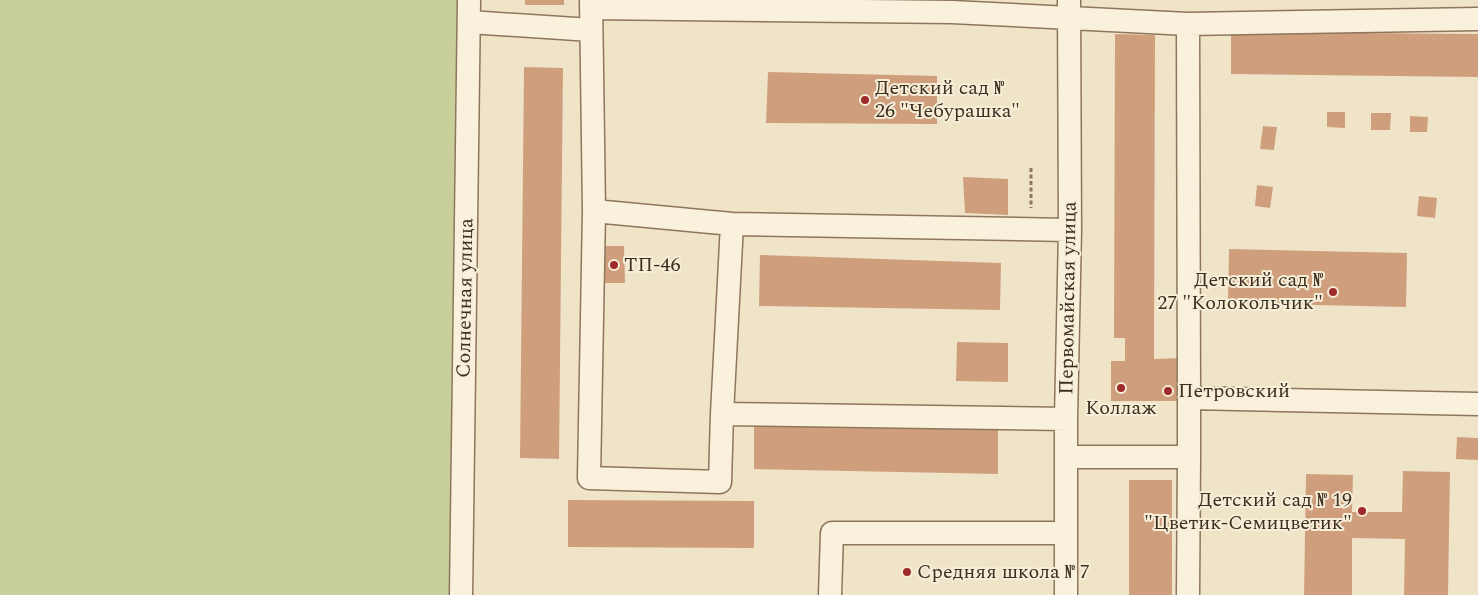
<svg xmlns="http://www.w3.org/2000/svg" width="1478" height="595" font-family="Spectral,serif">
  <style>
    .green { fill: #c9cf9b }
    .building { fill: #cf9f7d }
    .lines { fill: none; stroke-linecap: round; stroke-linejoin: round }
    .minor-casing { stroke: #8d765c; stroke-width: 25 }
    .path { stroke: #8d765c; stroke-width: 3; stroke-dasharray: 4 2.5; stroke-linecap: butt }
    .minor { stroke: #faf1dc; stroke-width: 22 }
    .poi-dot { fill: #9e2a2b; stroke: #f7eed8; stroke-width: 2 }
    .labels { text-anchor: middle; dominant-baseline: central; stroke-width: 4; stroke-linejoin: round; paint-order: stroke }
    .poi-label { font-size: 20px; fill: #3d2e20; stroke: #f7eed8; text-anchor: start }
    .street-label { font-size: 20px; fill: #3d2e20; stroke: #f7eed8 }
  </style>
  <rect width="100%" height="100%" fill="#f0e4c8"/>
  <path class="green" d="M0,0H457L449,595H0Z"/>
  <path class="building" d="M525,0H564V5H525Z
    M1231,32L1478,34V77L1231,74Z
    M1115,34L1155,35L1154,359L1179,358V401H1111V361H1125V338H1114Z
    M524,67L563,68L559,459L520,458Z
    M768,72L937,76V124L766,123Z
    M1327,112H1345V128L1327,127Z
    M1371,113H1391L1390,130H1371Z
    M1410,116L1428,117L1427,132H1410Z
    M1263,126L1277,127L1274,150L1260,149Z
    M963,177L1008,179V215L965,213Z
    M1257,185L1273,187L1270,208L1255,206Z
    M1419,196L1437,198L1435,218L1417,216Z
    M604,246H624L625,283H604Z
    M1229,249L1407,253L1406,307L1228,303Z
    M760,255L1001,263L1000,310L759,306Z
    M957,342L1008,343V382L956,381Z
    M754,423L998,428V474L754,469Z
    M1457,437L1478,438V460L1456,459Z
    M1403,471L1450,472L1448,595H1404L1405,539L1352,538V595H1304L1306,474L1353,475L1352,512H1402Z
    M1129,480H1172V595H1129Z
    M568,500L754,501V548L568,547Z"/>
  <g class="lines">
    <g class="minor-casing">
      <path id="minor" d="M591,0L594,211L589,478L720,482L722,414L732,224L594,211
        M591,8L952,12L1188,24
        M469,22L591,30
        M732,224L1070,230
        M1189,398L1188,24L1478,19
        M722,414L1066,419
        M1066,457H1189V398L1478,404
        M461,595L469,0
        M830,595L832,533H1066
        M1066,595V419L1070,230L1069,0
        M1188,595L1189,457"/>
    </g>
    <path class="path" d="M1031,168V208"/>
    <use href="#minor" class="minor"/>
  </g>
  <g class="poi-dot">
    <circle cx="865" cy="100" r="5"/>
    <circle cx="614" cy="265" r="5"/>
    <circle cx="1333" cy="292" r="5"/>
    <circle cx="1121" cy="388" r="5"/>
    <circle cx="1168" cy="391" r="5"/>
    <circle cx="1362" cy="511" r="5"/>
    <circle cx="907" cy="572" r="5"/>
  </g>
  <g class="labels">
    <g class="poi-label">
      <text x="875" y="88">Детский сад №<tspan x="875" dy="23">26 "Чебурашка"</tspan></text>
      <text x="624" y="265">ТП-46</text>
      <text x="1323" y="280" text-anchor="end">Детский сад №<tspan x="1323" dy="23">27 "Колокольчик"</tspan></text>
      <text x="1178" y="391">Петровский</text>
      <text x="1121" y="408" text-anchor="middle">Коллаж</text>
      <text x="1352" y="500" text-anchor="end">Детский сад № 19<tspan x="1352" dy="23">"Цветик-Семицветик"</tspan></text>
      <text x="917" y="572">Средняя школа № 7</text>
    </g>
    <g class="street-label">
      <text transform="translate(465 298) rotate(-89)">Солнечная улица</text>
      <text transform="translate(1068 298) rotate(-89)">Первомайская улица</text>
    </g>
  </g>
</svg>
